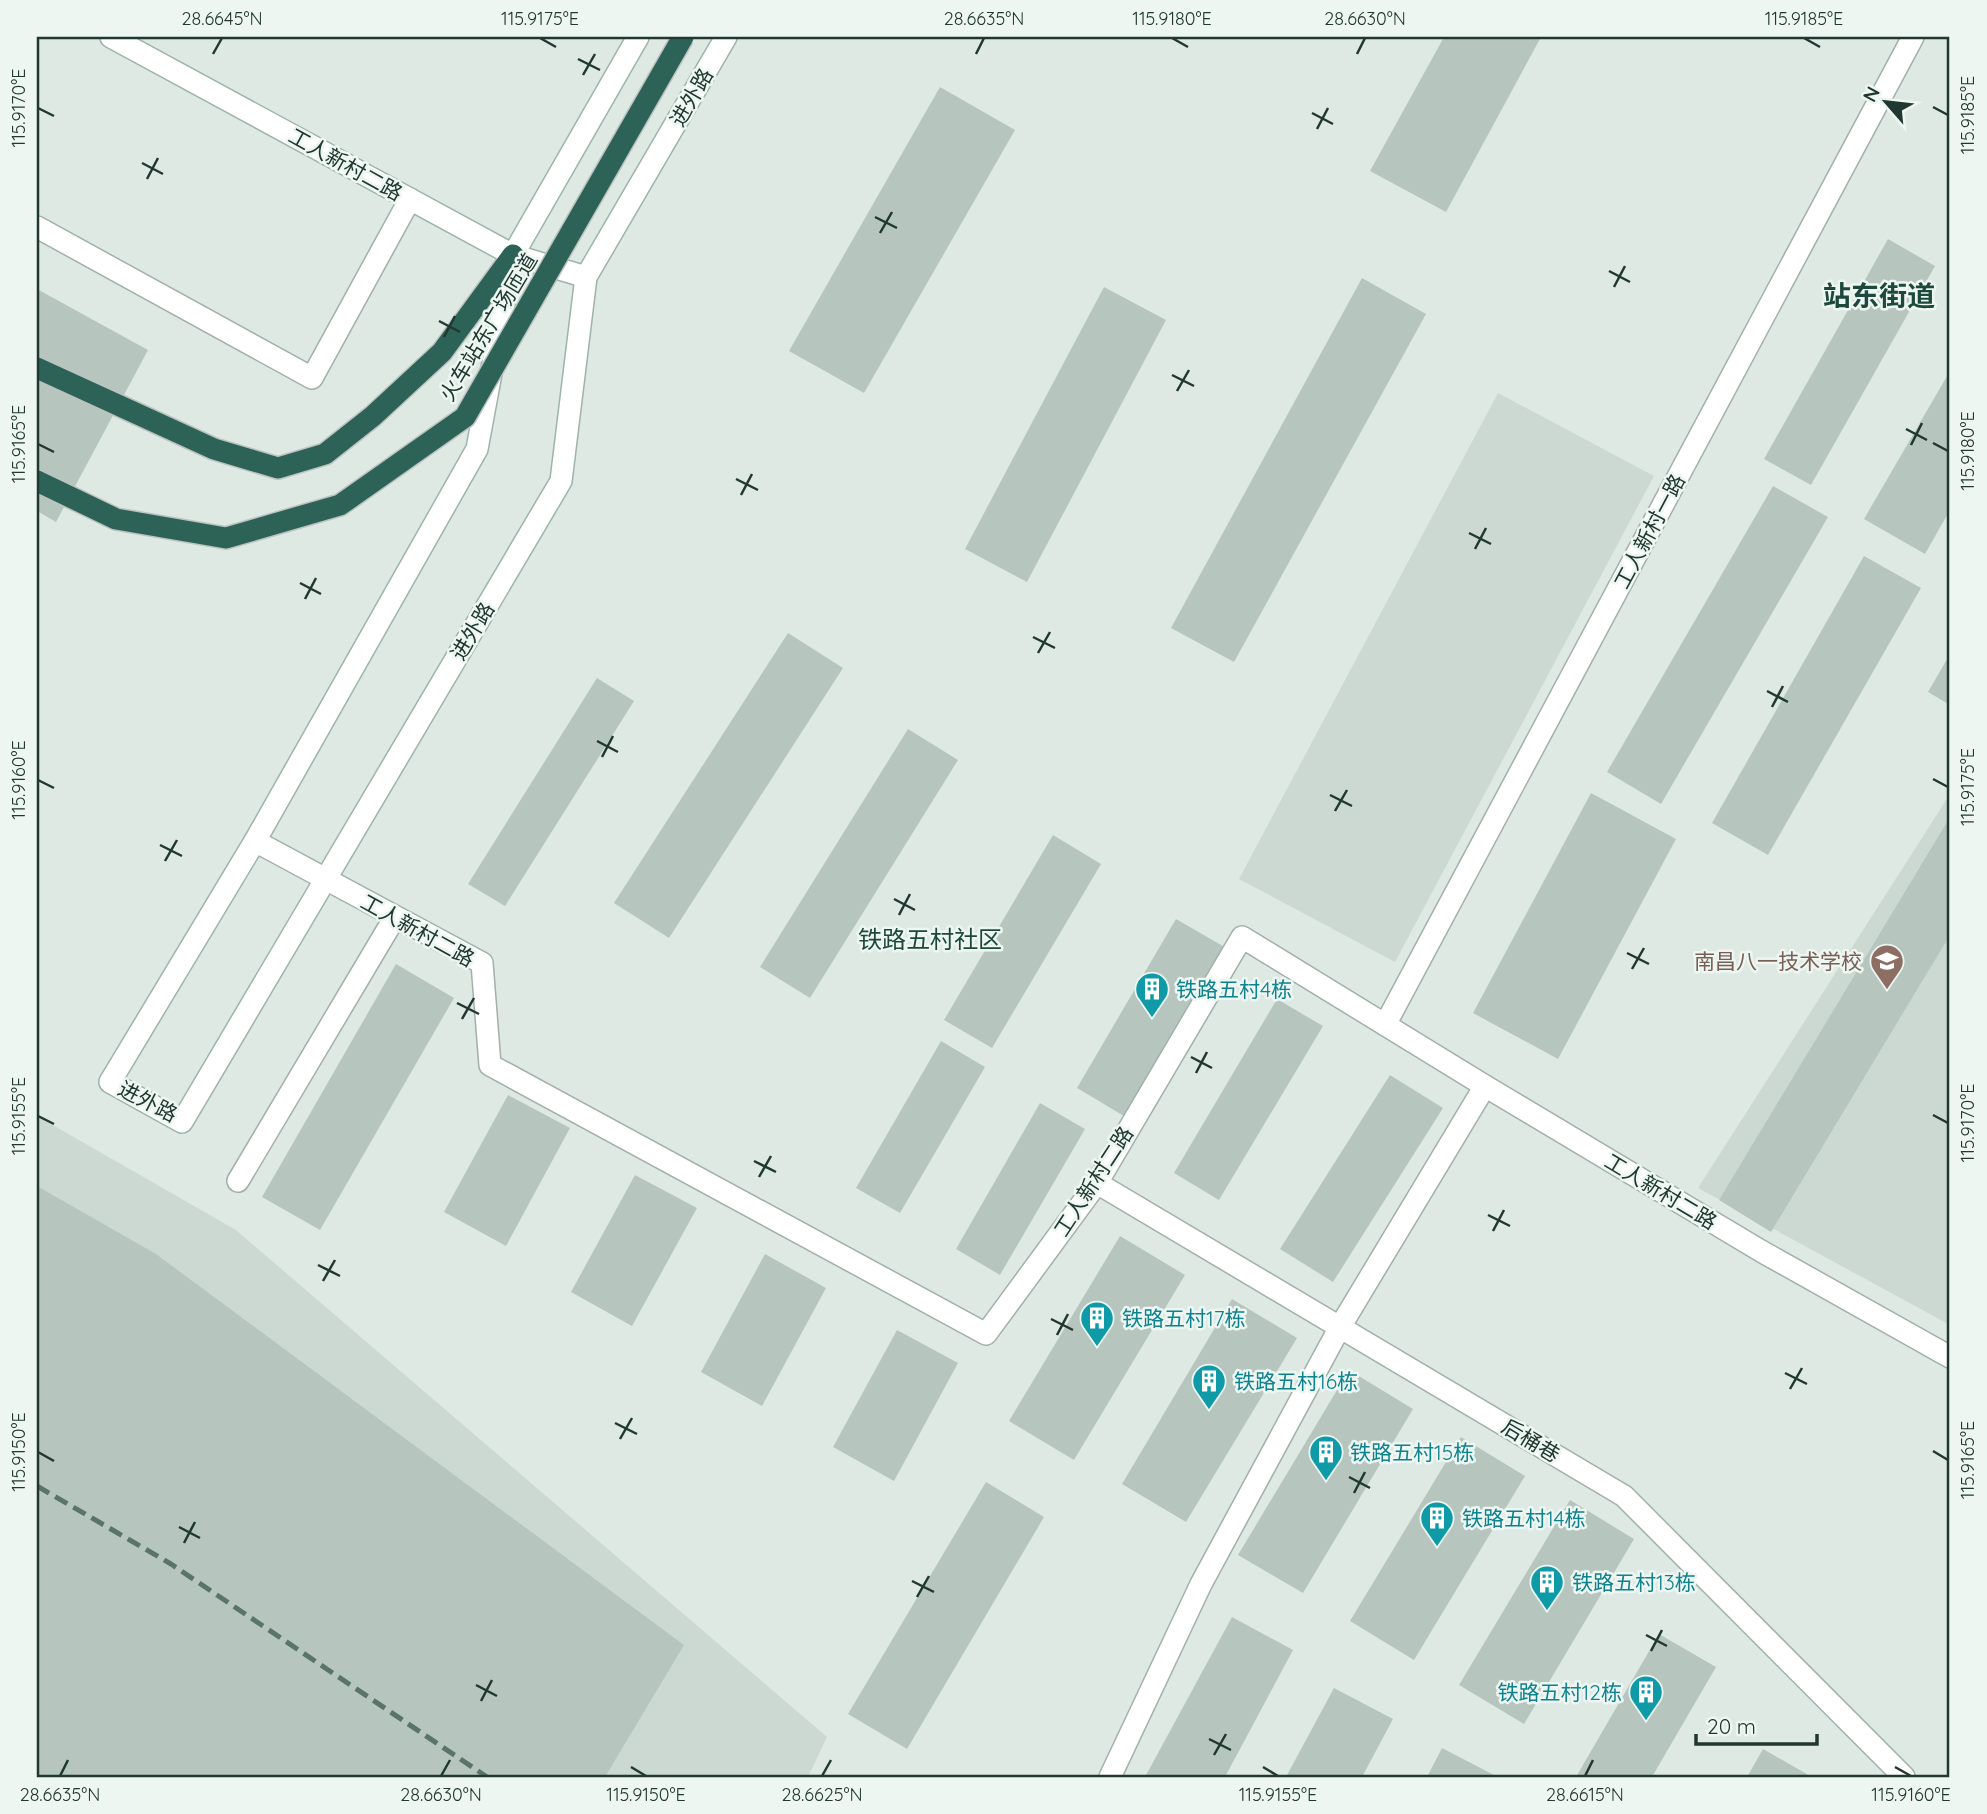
<svg xmlns="http://www.w3.org/2000/svg" width="1987" height="1814" font-family="Quicksand,'Noto Sans SC',sans-serif">
  <style>
    .built { fill: #ccd9d3 }
    .building { fill: #b6c6bf }
    .lines { fill: none; stroke-linecap: round; stroke-linejoin: round }
    .lane-casing { stroke: #a1b0ab; stroke-width: 24 }
    .street-casing { stroke: #a1b0ab; stroke-width: 24 }
    .secondary-casing { stroke: #9db4ab; stroke-width: 24 }
    .highway-casing { stroke: #bcc3c1; stroke-width: 24 }
    .lane { stroke: #fff; stroke-width: 21 }
    .street { stroke: #fff; stroke-width: 21 }
    .secondary { stroke: #fff; stroke-width: 21 }
    .highway { stroke: #2d6356; stroke-width: 21 }
    .rail { stroke: #5a746c; stroke-width: 5; stroke-dasharray: 14 7; stroke-linecap: butt }
    .highway-bridge-casing { stroke: #bcc3c1; stroke-width: 24; stroke-linecap: butt }
    .highway-bridge { stroke: #2d6356; stroke-width: 21 }
    .ticks { fill: none; stroke: #203831; stroke-width: 2.5 }
    .labels { text-anchor: middle; dominant-baseline: central; stroke-width: 5; stroke-linejoin: round; paint-order: stroke }
    .street-label { font-size: 21px; fill: #203831; stroke: #eef6f2 }
    .education-label { font-size: 21px; fill: #785e54; stroke: #eef6f2; text-anchor: end }
    .culture-label { font-size: 21px; fill: #0d838f; stroke: #eef6f2; text-anchor: start }
    .quarter-label { font-size: 24px; fill: #1d493d; stroke: #eef6f2 }
    .district-label { font-size: 28px; font-weight: bold; fill: #1d493d; stroke: #eef6f2 }
    .neatline { fill: none; stroke: #203831; stroke-width: 2.5 }
    .ticks-label { font-size: 18px; text-anchor: middle; fill: #203831 }
  </style>
  <rect width="100%" height="100%" fill="#dee9e4"/>
  <path class="built" d="M1498,393L1654,476L1395,962L1239,879Z
    M1950,794V1325L1698,1188Z
    M37,1116L236,1230L827,1737L808,1777H37Z"/>
  <path class="building" d="M1444,37H1541L1446,212L1370,171Z
    M940,87L1015,130L864,393L789,351Z
    M1888,239L1935,266L1811,485L1764,459Z
    M1362,278L1426,314L1234,662L1171,628Z
    M1104,287L1166,320L1027,582L965,549Z
    M37,289L148,350L56,522L37,511Z
    M1950,371V510L1925,554L1864,519Z
    M1773,486L1828,517L1661,804L1607,772Z
    M1864,556L1921,588L1768,855L1712,823Z
    M788,633L843,668L669,938L614,903Z
    M1950,654V705L1928,692Z
    M597,678L634,701L505,906L468,884Z
    M908,729L958,760L810,998L760,967Z
    M1591,793L1676,839L1558,1059L1473,1013Z
    M1950,817V935L1771,1232L1719,1200Z
    M1053,835L1101,864L992,1048L944,1020Z
    M1176,919L1228,949L1129,1119L1077,1088Z
    M396,964L454,998L320,1230L262,1197Z
    M1277,999L1323,1026L1219,1200L1174,1173Z
    M941,1041L985,1067L900,1213L856,1188Z
    M1390,1075L1443,1108L1333,1282L1280,1249Z
    M508,1095L570,1128L506,1246L444,1212Z
    M1040,1103L1085,1129L1000,1275L956,1249Z
    M635,1175L697,1208L632,1326L571,1292Z
    M37,1186L156,1254L684,1645L605,1777H37Z
    M1120,1236L1185,1275L1074,1460L1009,1421Z
    M765,1254L826,1288L762,1406L701,1372Z
    M1232,1299L1297,1338L1186,1522L1122,1484Z
    M897,1330L958,1363L894,1481L833,1447Z
    M1349,1370L1413,1409L1303,1593L1238,1555Z
    M1461,1437L1525,1476L1414,1660L1350,1621Z
    M986,1482L1044,1517L907,1749L848,1714Z
    M1570,1500L1634,1539L1524,1724L1459,1685Z
    M1232,1617L1293,1650L1225,1777H1145Z
    M1659,1634L1716,1667L1652,1777H1576Z
    M1334,1688L1393,1719L1362,1777H1286Z
    M1442,1748L1494,1775L1493,1777H1427Z
    M1763,1749L1812,1777H1747Z"/>
  <g class="lines">
    <g class="lane-casing">
      <path id="lane" d="M238,1181L395,917
        M1097,1183L1624,1496L1904,1777
        M1110,1777L1201,1584L1340,1327L1485,1086"/>
    </g>
    <g class="street-casing">
      <path id="street" d="M37,227L312,378L410,199
        M255,841L482,963L490,1065L986,1334L1097,1183L1242,937L1485,1086L1761,1251L1950,1357
        M1385,1025L1913,37"/>
    </g>
    <g class="secondary-casing">
      <path id="secondary" d="M111,37L513,255L586,277
        M638,37L513,255L477,449L255,841L110,1082L182,1122L561,481L586,277L726,37"/>
    </g>
    <g class="highway-casing">
      <path id="highway" d="M37,368L214,449L278,468L325,454L373,416L442,352L513,255"/>
    </g>
    <use href="#lane" class="lane"/>
    <use href="#street" class="street"/>
    <use href="#secondary" class="secondary"/>
    <use href="#highway" class="highway"/>
    <path class="rail" d="M37,1486L171,1564L487,1777"/>
    <g class="highway-bridge-casing">
      <path id="highway-bridge" d="M37,481L116,519L226,538L340,505L465,417L683,37"/>
    </g>
    <use href="#highway-bridge" class="highway-bridge"/>
  </g>
  <path class="ticks" d="M540,38L556,47M1172,38L1188,47M1804,38L1820,47M213,54L222,38M976,54L984,38M1357,54L1365,38M578,59L600,70M583,75L595,54M1933,107L1948,115M38,108L54,116M1312,113L1333,124M1317,129L1328,108M142,163L163,174M147,179L158,158M875,217L897,228M880,233L892,212M1609,271L1630,282M1614,287L1625,266M439,321L460,332M444,337L455,316M1172,375L1194,386M1177,391L1189,370M1906,429L1927,440M1933,443L1948,451M38,444L54,452M1911,445L1922,423M736,479L758,490M741,495L752,474M1469,533L1491,544M1475,549L1486,528M300,583L321,594M305,599L316,578M1033,637L1055,648M1038,653L1050,632M1767,691L1788,702M1772,707L1783,686M597,741L618,752M602,757L613,736M1933,779L1948,787M38,780L54,788M1330,795L1352,806M1335,811L1347,790M160,845L182,856M165,861L177,840M894,899L915,910M899,915L910,894M1627,953L1649,964M1632,969L1644,948M457,1003L479,1014M462,1019L474,998M1191,1057L1212,1068M1196,1073L1207,1052M1933,1115L1948,1123M38,1116L54,1124M754,1161L776,1172M759,1177L771,1156M1488,1215L1510,1226M1493,1231L1504,1210M318,1265L340,1276M323,1281L335,1260M1051,1319L1073,1330M1057,1335L1068,1314M1785,1373L1807,1384M1790,1389L1802,1368M615,1423L637,1434M620,1439L632,1418M1933,1451L1948,1460M38,1452L54,1461M1349,1477L1370,1488M1354,1493L1365,1472M179,1527L200,1538M184,1543L195,1522M912,1581L934,1592M917,1597L929,1576M1646,1635L1667,1646M1651,1651L1662,1630M476,1685L497,1696M481,1701L492,1680M1209,1739L1231,1750M1214,1755L1226,1734M631,1767L646,1776M1263,1767L1278,1776M1895,1767L1911,1776M60,1776L68,1760M441,1776L450,1760M822,1776L831,1760M1585,1776L1593,1760"/>
  <defs>
    <g id="school-pin" transform="scale(1.75)"><path d="M0 17L-7.5 6A9.5 9.5 0 1 1 7.5 6Z" fill="#8d6e63" stroke="#eef6f2"/><path d="M0-5L7-2L0 1L-7-2ZM-4 1L0 2.5L4 1V4Q0 6-4 4Z" fill="#fff"/></g>
    <g id="building-pin" transform="scale(1.75)"><path d="M0 17L-7.5 6A9.5 9.5 0 1 1 7.5 6Z" fill="#0f9aa8" stroke="#eef6f2"/><path d="M-4-6H4V6H1V3H-1V6H-4ZM-2.5-4.3h1.7v1.8h-1.7ZM.8-4.3h1.7v1.8H.8ZM-2.5-1h1.7V.8h-1.7ZM.8-1h1.7V.8H.8Z" fill="#fff"/></g>
  </defs>
  <g fill-rule="evenodd">
    <use href="#school-pin" x="1887" y="961"/>
    <use href="#building-pin" x="1152" y="989"/>
    <use href="#building-pin" x="1097" y="1318"/>
    <use href="#building-pin" x="1209" y="1381"/>
    <use href="#building-pin" x="1326" y="1452"/>
    <use href="#building-pin" x="1437" y="1518"/>
    <use href="#building-pin" x="1547" y="1582"/>
    <use href="#building-pin" x="1646" y="1692"/>
  </g>
  <g class="labels">
    <g class="street-label">
      <text transform="translate(691 97) rotate(-60)">进外路</text>
      <text transform="translate(346 164) rotate(29)">工人新村二路</text>
      <text transform="translate(488 327) rotate(-59)">火车站东广场匝道</text>
      <text transform="translate(1649 531) rotate(-62)">工人新村一路</text>
      <text transform="translate(472 631) rotate(-59)">进外路</text>
      <text transform="translate(418 930) rotate(29)">工人新村二路</text>
      <text transform="translate(148 1101) rotate(27)">进外路</text>
      <text transform="translate(1093 1181) rotate(-57)">工人新村二路</text>
      <text transform="translate(1661 1191) rotate(31)">工人新村二路</text>
      <text transform="translate(1531 1440) rotate(31)">后桶巷</text>
    </g>
    <g class="education-label">
      <text x="1862" y="961">南昌八一技术学校</text>
    </g>
    <g class="culture-label">
      <text x="1176" y="989">铁路五村4栋</text>
      <text x="1122" y="1318">铁路五村17栋</text>
      <text x="1234" y="1381">铁路五村16栋</text>
      <text x="1350" y="1452">铁路五村15栋</text>
      <text x="1462" y="1518">铁路五村14栋</text>
      <text x="1572" y="1582">铁路五村13栋</text>
      <text x="1622" y="1692" text-anchor="end">铁路五村12栋</text>
    </g>
    <g class="quarter-label">
      <text x="930" y="939">铁路五村社区</text>
    </g>
    <g class="district-label">
      <text x="1879" y="295">站东街道</text>
    </g>
  </g>
  <rect width="1987" height="1814" fill="none" stroke="#eef6f2" stroke-width="77"/>
  <g transform="translate(1886 102) rotate(298)" stroke="#eef6f2" stroke-width="5" paint-order="stroke">
  <path d="M0-5L12 26L0 18L-12 26Z" fill="#203831"/>
  <text y="-10" font-size="19" font-weight="bold" text-anchor="middle" fill="#203831">N</text>
  </g>
  <path d="M1696 1734v10h121v-10" fill="none" stroke="#203831" stroke-width="3.5"/>
  <text x="1707" y="1734" font-size="21" fill="#203831" stroke="#eef6f2" stroke-width="5" paint-order="stroke">20 m</text>
  <rect x="38" y="38" width="1910" height="1738" class="neatline"/>
  <g class="ticks-label">
    <text x="222" y="25">28.6645°N</text>
    <text x="540" y="25">115.9175°E</text>
    <text x="984" y="25">28.6635°N</text>
    <text x="1172" y="25">115.9180°E</text>
    <text x="1365" y="25">28.6630°N</text>
    <text x="1804" y="25">115.9185°E</text>
    <text transform="translate(19 108) rotate(-90)" y="6">115.9170°E</text>
    <text transform="translate(1968 115) rotate(-90)" y="6">115.9185°E</text>
    <text transform="translate(19 444) rotate(-90)" y="6">115.9165°E</text>
    <text transform="translate(1968 451) rotate(-90)" y="6">115.9180°E</text>
    <text transform="translate(19 780) rotate(-90)" y="6">115.9160°E</text>
    <text transform="translate(1968 787) rotate(-90)" y="6">115.9175°E</text>
    <text transform="translate(19 1116) rotate(-90)" y="6">115.9155°E</text>
    <text transform="translate(1968 1123) rotate(-90)" y="6">115.9170°E</text>
    <text transform="translate(19 1452) rotate(-90)" y="6">115.9150°E</text>
    <text transform="translate(1968 1460) rotate(-90)" y="6">115.9165°E</text>
    <text x="60" y="1801">28.6635°N</text>
    <text x="441" y="1801">28.6630°N</text>
    <text x="646" y="1801">115.9150°E</text>
    <text x="822" y="1801">28.6625°N</text>
    <text x="1278" y="1801">115.9155°E</text>
    <text x="1585" y="1801">28.6615°N</text>
    <text x="1911" y="1801">115.9160°E</text>
  </g>
</svg>
